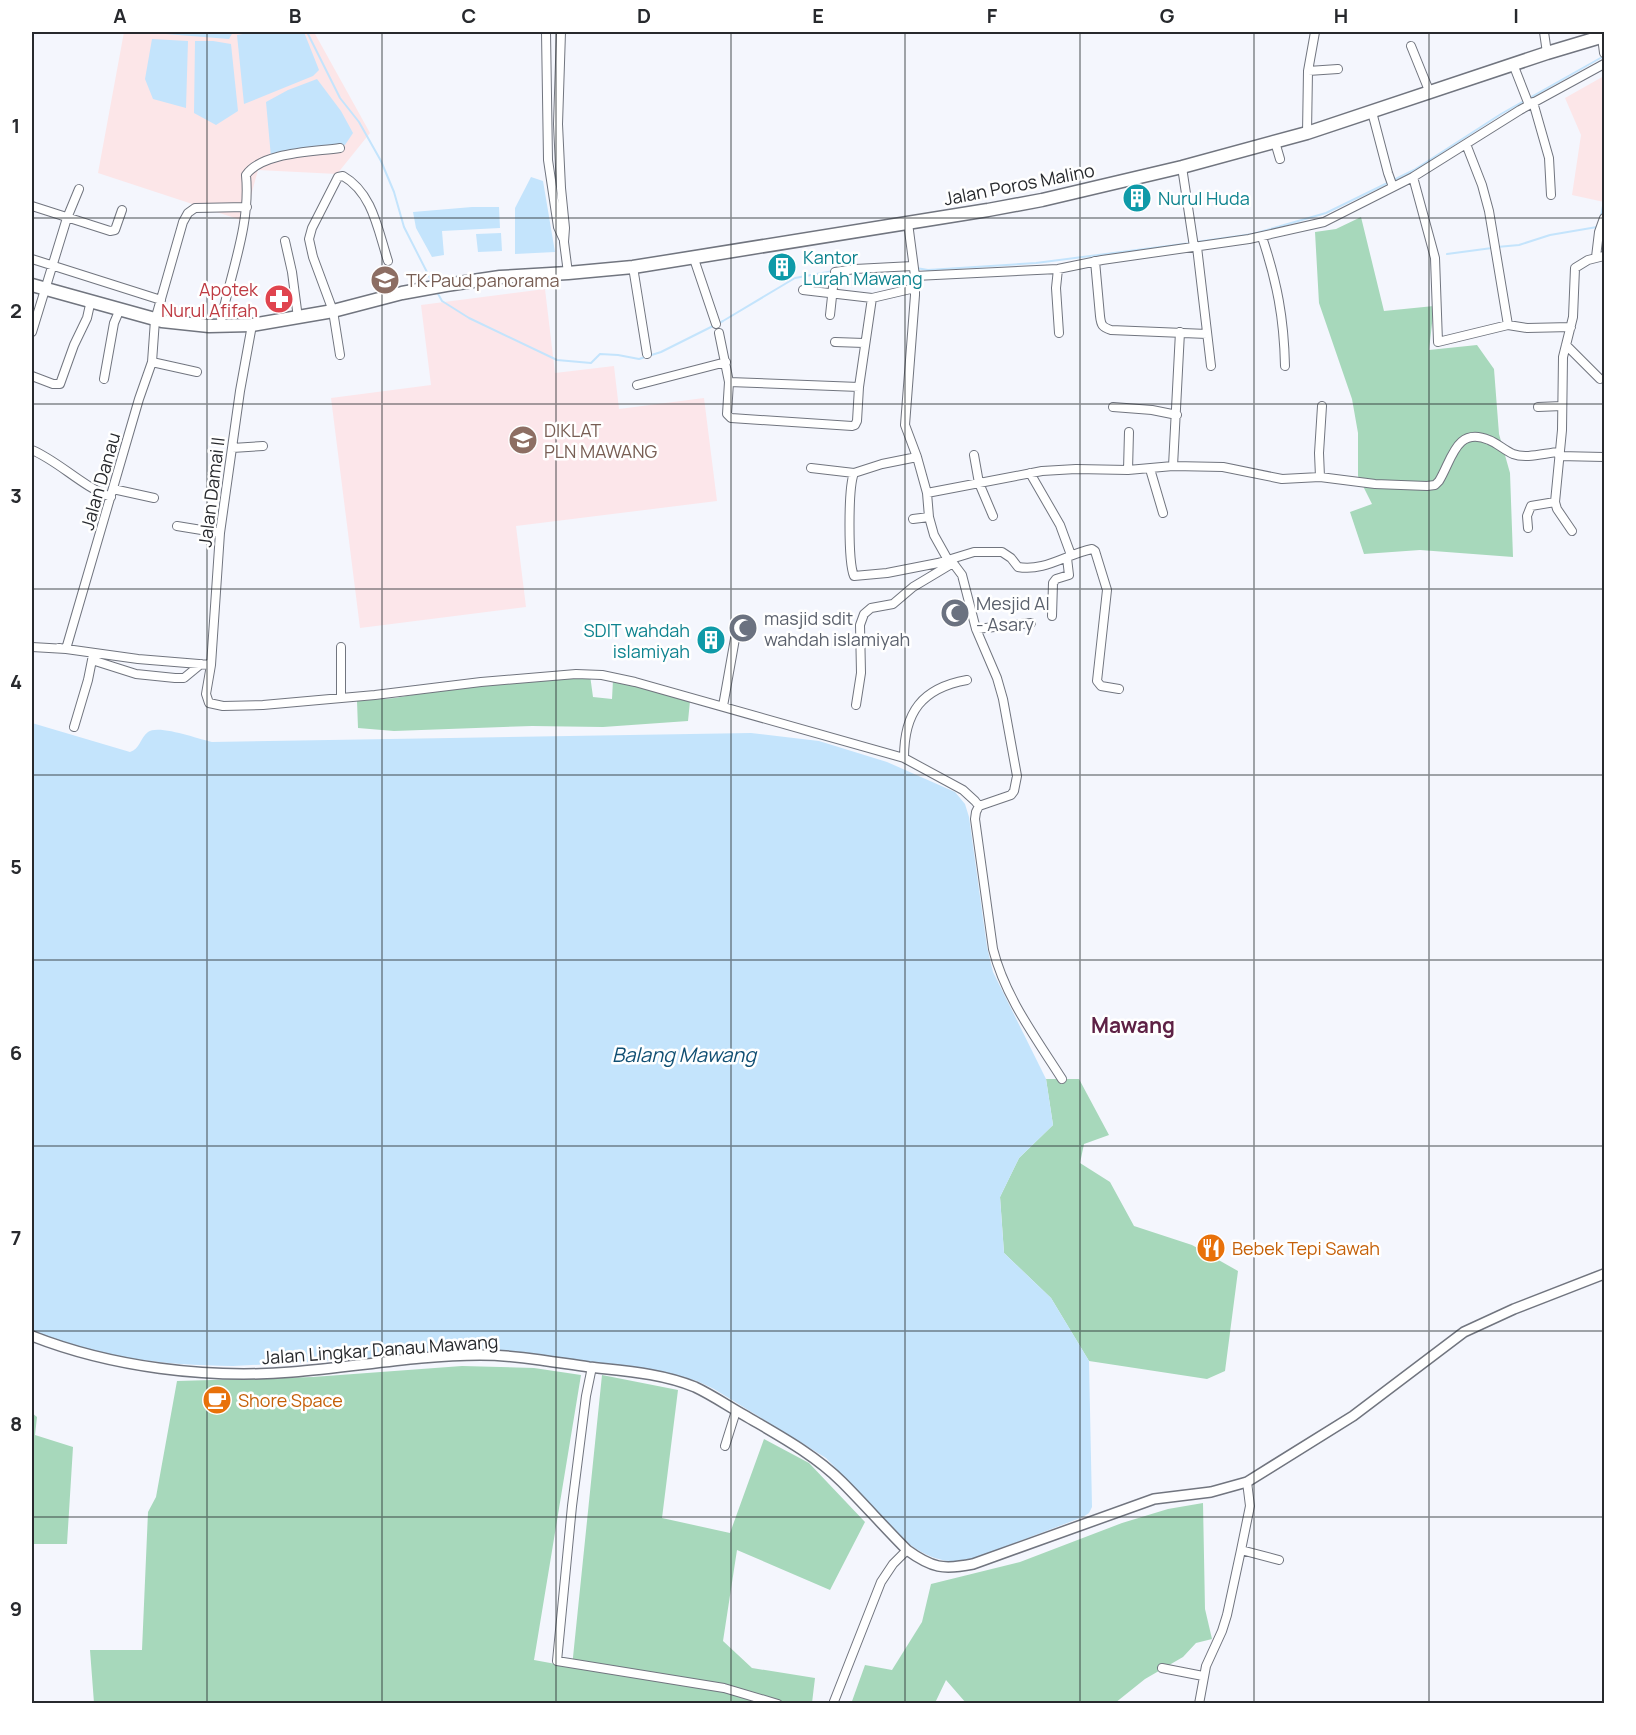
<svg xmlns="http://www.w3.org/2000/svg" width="1636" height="1735" font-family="Manrope,sans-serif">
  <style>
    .industrial { fill: #fce6e8 }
    .education { fill: #fce6ea }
    .green { fill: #a7d8bb }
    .water { fill: #c4e4fc }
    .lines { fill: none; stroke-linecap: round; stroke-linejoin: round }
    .stream { stroke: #c4e4fc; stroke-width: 2 }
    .minor-casing { stroke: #71757f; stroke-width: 10 }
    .tertiary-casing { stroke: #71757f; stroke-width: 12 }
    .primary-casing { stroke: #71757f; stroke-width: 15 }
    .minor { stroke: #fff; stroke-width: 8 }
    .tertiary { stroke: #fff; stroke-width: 9 }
    .primary { stroke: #fff; stroke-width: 12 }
    .grid { fill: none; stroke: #27292d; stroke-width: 1.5; stroke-opacity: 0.55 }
    .labels { text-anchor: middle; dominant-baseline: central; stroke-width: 5; stroke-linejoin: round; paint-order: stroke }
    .street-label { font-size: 18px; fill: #27292d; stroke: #fff }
    .culture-label { font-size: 18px; fill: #0d838f; stroke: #fff; text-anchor: start }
    .education-label { font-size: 18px; fill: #785e54; stroke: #fff; text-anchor: start }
    .health-label { font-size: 18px; fill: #be3a42; stroke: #fff; text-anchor: end }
    .worship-label { font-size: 18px; fill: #5b616d; stroke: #fff; text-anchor: start }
    .food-label { font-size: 18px; fill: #c56008; stroke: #fff; text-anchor: start }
    .water-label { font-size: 20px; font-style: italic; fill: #104f73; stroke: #fff }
    .quarter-label { font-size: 21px; font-weight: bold; fill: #5e2145; stroke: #fff }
    .neatline { fill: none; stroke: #27292d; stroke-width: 2 }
    .grid-label { font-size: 20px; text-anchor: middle; font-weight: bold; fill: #27292d }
  </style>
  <rect width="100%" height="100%" fill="#f4f6fd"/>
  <path class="industrial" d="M124,32H314L370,133L337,174L258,170L244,221L98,173Z
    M1604,76V202L1572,195L1581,135L1565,98Z"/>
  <path class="education" d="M545,289L555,373L614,366L619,409L704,398L717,501L516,526L526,607L360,628L331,398L431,385L421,305Z"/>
  <path class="green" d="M1361,217L1384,311L1434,306L1429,350L1477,345L1494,369L1499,434L1510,473L1513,557L1420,550L1364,554L1350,512L1372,504L1358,476V433L1352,399L1319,303L1315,232L1336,229Z
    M590,675L593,697L612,699L613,680L655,688L690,701L688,721L603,727L532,726L394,731L358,728L357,701L395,698L451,688Z
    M1046,1079H1079L1109,1135L1084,1144L1080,1163L1110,1182L1134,1226L1192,1245L1238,1271L1225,1371L1207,1379L1089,1361L1051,1298L1004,1253L1000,1197L1019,1158L1053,1125Z
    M462,1366L534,1368L581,1375L534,1660L572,1667L602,1375L678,1390L662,1518L730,1533L764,1439L809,1463L865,1522L830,1590L737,1550L723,1641L752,1668L815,1678L812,1703H94L90,1650H142L148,1512L156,1497L177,1381L313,1377Z
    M32,1413L37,1417L35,1435L73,1447L67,1544H32Z
    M1203,1503L1205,1609L1212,1639L1196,1643L1183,1657L1145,1679L1115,1703H966L946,1680L935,1703L851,1704L865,1665L892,1670L922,1622L931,1584L1020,1562L1122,1523L1168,1509Z"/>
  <path class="water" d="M153,32H233L229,39L153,33Z
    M254,32H304L319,70L313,76L244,104L237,35Z
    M152,39L188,41L186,108L153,99L145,79Z
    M195,41H213L231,44L238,111L216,125L194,113Z
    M317,79L341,111L353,133L345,145L271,157L266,102L288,90Z
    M531,177L543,181L555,252L515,254V208Z
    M472,207H499L500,228L442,231L444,255L432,257L416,228L413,212Z
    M501,233L502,251L478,252L476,234Z
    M32,723L130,752C140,749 140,738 148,732C158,724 199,739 212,742L751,733L819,741L887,762L955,792L965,804L969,817L987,947L993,972L1046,1079L1053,1125L1019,1158L1000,1197L1004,1253L1051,1298L1089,1361L1092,1507L1089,1513L1083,1517L967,1561C944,1563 928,1558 909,1544L826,1458L714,1389L697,1381L679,1376L513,1351L233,1366C162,1365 97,1358 32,1331Z"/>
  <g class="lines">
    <path class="stream" d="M307,32L340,98L359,122L381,161L394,192L404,227L432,282
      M1601,216L1604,201
      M1196,242L1253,234L1326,213L1414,170L1501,114L1604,56
      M1497,247L1519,245L1550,235L1597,227
      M1447,254L1492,248
      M916,268L928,270L1036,263L1191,243
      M437,292L442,301L469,318L557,360L591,363L600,354L618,355L639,359L661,352L723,321L795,278L833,271"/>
    <g class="minor-casing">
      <path id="minor" d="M546,32L548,160L558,227L563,238
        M561,32L558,124L561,188L565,228L564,242L568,273
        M1544,32L1547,53
        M1602,37L1604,53
        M1411,46L1430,93
        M1513,64L1529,105
        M1308,71L1338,69
        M1533,102L1549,158L1551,195
        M1372,112L1388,173L1393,187
        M1307,133L1308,71L1315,32
        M1275,142L1280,159
        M1182,167L1194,247
        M1413,177L1435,258L1438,342L1508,325L1489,211L1482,185L1466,144
        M32,206L110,231L115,230L122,210
        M908,223L915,276V295L905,425L917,457L927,493L929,517L934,535L948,560L953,563L962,575L976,629L997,678L1003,699L1017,776L1014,791L1011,795L979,806
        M1262,237C1277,282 1284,318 1285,366
        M285,241L292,272L298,318
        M1197,247L1211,366
        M693,256L716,324
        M1596,257L1599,232L1604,218
        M32,259L161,300
        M1095,261L1100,316C1101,325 1102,327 1111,330L1207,334
        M633,267L647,354
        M1058,269L1056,288L1059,333
        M835,272L855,269L913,266
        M915,276L1058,269L1102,260L1249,239L1324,222L1413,177L1520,110L1604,64
        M803,290L872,298
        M830,315L834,278
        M1508,325L1527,328L1571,327
        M220,326C229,276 251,227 246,175C262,152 313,152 340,148
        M32,332L67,218L79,189
        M719,333L729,382L727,414L731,418L852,426L855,425L857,421L859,387
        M835,342L864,343
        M1566,345L1600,379
        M340,355L333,311L313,257L309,239L312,228L338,177L343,176C373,193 378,231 388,261
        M152,362L197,372
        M32,376L53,384H60L74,345L87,318L91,300
        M104,379L114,323L120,309
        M729,382L859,387L872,298L915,288
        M637,385L726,362
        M1113,407L1152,410L1177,415
        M1538,407L1562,406
        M232,448L263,446
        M32,450C60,462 81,486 111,497
        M974,455L979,483L993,516
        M1559,456L1604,457
        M917,457L882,464L854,473C848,488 848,562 854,576L887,573L938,563L974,552H1002L1011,558L1018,567C1044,572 1067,554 1092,549L1095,551L1107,590L1097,681L1101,686L1119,689
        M1173,466L1180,332
        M811,468L854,473
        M1150,469L1163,513
        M1128,470L1129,432
        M1030,473L1060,525L1071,555
        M1320,477L1319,453L1322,406
        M113,489L154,498
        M927,493L1042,471L1076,469L1128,470L1173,466L1223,467L1282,479L1320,477L1375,484L1427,486L1435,485L1439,481C1452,460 1456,426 1489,440C1497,443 1504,450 1513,454C1526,459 1545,453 1559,452
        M913,519L929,517
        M177,526L220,533
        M1528,528L1527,516L1531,506L1555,502
        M1572,531L1557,509L1555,502L1562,430L1563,357L1573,317L1575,268L1588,260L1604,256
        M1052,616L1053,583L1056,579L1069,575L1067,558
        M976,629L1031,623
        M32,647L66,649L139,399L152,362L155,320L183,222L188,213L195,208L247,207
        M59,648L138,659L211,665L206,694L209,703L223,706L263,705L375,695L481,682L576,674L602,675L635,682L904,758L963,790L975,801L979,806L976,812L975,819L993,949C1005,997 1036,1038 1062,1079
        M92,660L136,674L175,678H184L201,664
        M211,665L220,533L240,391L252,325
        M341,698V647
        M856,705L861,673L860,625L864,614L871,608L893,604L913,587L953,563
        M723,706L736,633
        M74,727L88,680L93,655
        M904,758C904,712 922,688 967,680
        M592,1367L586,1396L572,1506L557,1661L724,1688L778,1704
        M725,1446L736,1411
        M1241,1550L1279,1560
        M1162,1668L1203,1676
        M833,1704L881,1582L893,1564L907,1550
        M1199,1704L1206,1666L1222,1631L1227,1615L1241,1550L1250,1506L1247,1482"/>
    </g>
    <g class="tertiary-casing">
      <path id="tertiary" d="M32,1336C111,1367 207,1379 292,1372C355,1367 418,1355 480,1355C517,1355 553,1362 589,1367C624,1371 661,1373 695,1387C712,1395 728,1406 744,1415C778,1435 814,1454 842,1482C864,1504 885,1528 907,1550C932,1568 943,1570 973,1564L1154,1499L1211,1492L1247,1482L1353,1416L1464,1332L1514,1309L1604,1274"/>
    </g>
    <g class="primary-casing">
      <path id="primary" d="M32,285L162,321L209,326L252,325L333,311L402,293L446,285L500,277L568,273L633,267L988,210L1042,200L1182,167L1307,133L1547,53L1604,36"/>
    </g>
    <use href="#minor" class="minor"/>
    <use href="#tertiary" class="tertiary"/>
    <use href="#primary" class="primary"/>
  </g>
  <path class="grid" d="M207,32V1704M382,32V1704M556,32V1704M731,32V1704M905,32V1704M1080,32V1704M1254,32V1704M1429,32V1704M32,218H1604M32,404H1604M32,589H1604M32,775H1604M32,960H1604M32,1146H1604M32,1331H1604M32,1517H1604"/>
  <defs>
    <g id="building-disc" transform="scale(1.5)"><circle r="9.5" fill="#0f9aa8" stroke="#fff"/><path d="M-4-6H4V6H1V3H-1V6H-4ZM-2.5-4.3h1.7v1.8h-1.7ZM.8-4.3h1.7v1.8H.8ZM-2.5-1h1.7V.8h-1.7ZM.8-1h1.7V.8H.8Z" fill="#fff"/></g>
    <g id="school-disc" transform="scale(1.5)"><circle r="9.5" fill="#8d6e63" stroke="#fff"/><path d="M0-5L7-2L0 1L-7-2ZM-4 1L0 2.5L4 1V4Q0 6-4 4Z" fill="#fff"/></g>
    <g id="pharmacy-disc" transform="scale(1.5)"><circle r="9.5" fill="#e0444e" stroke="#fff"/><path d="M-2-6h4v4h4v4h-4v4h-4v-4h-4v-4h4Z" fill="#fff"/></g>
    <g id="mosque-disc" transform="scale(1.5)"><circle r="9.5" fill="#6b7280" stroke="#fff"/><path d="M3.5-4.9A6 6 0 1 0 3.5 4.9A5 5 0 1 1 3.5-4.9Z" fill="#fff"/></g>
    <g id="restaurant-disc" transform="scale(1.5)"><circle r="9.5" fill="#e8710a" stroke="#fff"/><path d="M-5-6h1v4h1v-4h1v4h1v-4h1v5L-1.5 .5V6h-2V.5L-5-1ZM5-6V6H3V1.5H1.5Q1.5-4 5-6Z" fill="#fff"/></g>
    <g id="cafe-disc" transform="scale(1.5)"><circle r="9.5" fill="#e8710a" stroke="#fff"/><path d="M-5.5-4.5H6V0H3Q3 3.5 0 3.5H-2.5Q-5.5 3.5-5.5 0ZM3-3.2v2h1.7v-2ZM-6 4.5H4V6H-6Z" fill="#fff"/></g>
  </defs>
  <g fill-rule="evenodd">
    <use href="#building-disc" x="1137" y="198"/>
    <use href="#building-disc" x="782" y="267"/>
    <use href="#school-disc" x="385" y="280"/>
    <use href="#pharmacy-disc" x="279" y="299"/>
    <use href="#school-disc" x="523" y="440"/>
    <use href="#mosque-disc" x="955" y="613"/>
    <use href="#mosque-disc" x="743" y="628"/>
    <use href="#building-disc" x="711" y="640"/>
    <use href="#restaurant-disc" x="1211" y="1248"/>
    <use href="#cafe-disc" x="217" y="1400"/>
  </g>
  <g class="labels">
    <g class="street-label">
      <text transform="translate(1019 184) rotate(-11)">Jalan Poros Malino</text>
      <text transform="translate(100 481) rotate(-74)">Jalan Danau</text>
      <text transform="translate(211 492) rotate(-83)">Jalan Damai II</text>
      <text transform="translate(380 1349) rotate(-4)">Jalan Lingkar Danau Mawang</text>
    </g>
    <g class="culture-label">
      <text x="1158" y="198">Nurul Huda</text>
      <text x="803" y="257">Kantor<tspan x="803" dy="21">Lurah Mawang</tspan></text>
      <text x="690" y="630" text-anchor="end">SDIT wahdah<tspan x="690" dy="21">islamiyah</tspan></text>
    </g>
    <g class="education-label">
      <text x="406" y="280">TK Paud panorama</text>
      <text x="544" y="430">DIKLAT<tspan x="544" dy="21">PLN MAWANG</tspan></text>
    </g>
    <g class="health-label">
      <text x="258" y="289">Apotek<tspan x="258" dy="21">Nurul Afifah</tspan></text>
    </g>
    <g class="worship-label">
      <text x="976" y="603">Mesjid Al<tspan x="976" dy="21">- Asary</tspan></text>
      <text x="764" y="618">masjid sdit<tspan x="764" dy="21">wahdah islamiyah</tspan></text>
    </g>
    <g class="food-label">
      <text x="1232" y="1248">Bebek Tepi Sawah</text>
      <text x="238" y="1400">Shore Space</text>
    </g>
    <g class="water-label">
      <text x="684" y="1054">Balang Mawang</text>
    </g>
    <g class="quarter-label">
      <text x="1133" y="1025">Mawang</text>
    </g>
  </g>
  <rect width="1636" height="1735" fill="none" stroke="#ffffff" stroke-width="66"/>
  <rect x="33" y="33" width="1570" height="1669" class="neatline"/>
  <g class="grid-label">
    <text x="120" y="23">A</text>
    <text x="295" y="23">B</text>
    <text x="469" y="23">C</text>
    <text x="644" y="23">D</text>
    <text x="818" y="23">E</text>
    <text x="992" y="23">F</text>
    <text x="1167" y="23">G</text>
    <text x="1341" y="23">H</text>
    <text x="1516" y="23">I</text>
    <text x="16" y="133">1</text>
    <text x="16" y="318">2</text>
    <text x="16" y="503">3</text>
    <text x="16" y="689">4</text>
    <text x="16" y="874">5</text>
    <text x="16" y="1060">6</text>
    <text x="16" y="1245">7</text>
    <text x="16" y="1431">8</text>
    <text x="16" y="1616">9</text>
  </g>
</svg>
